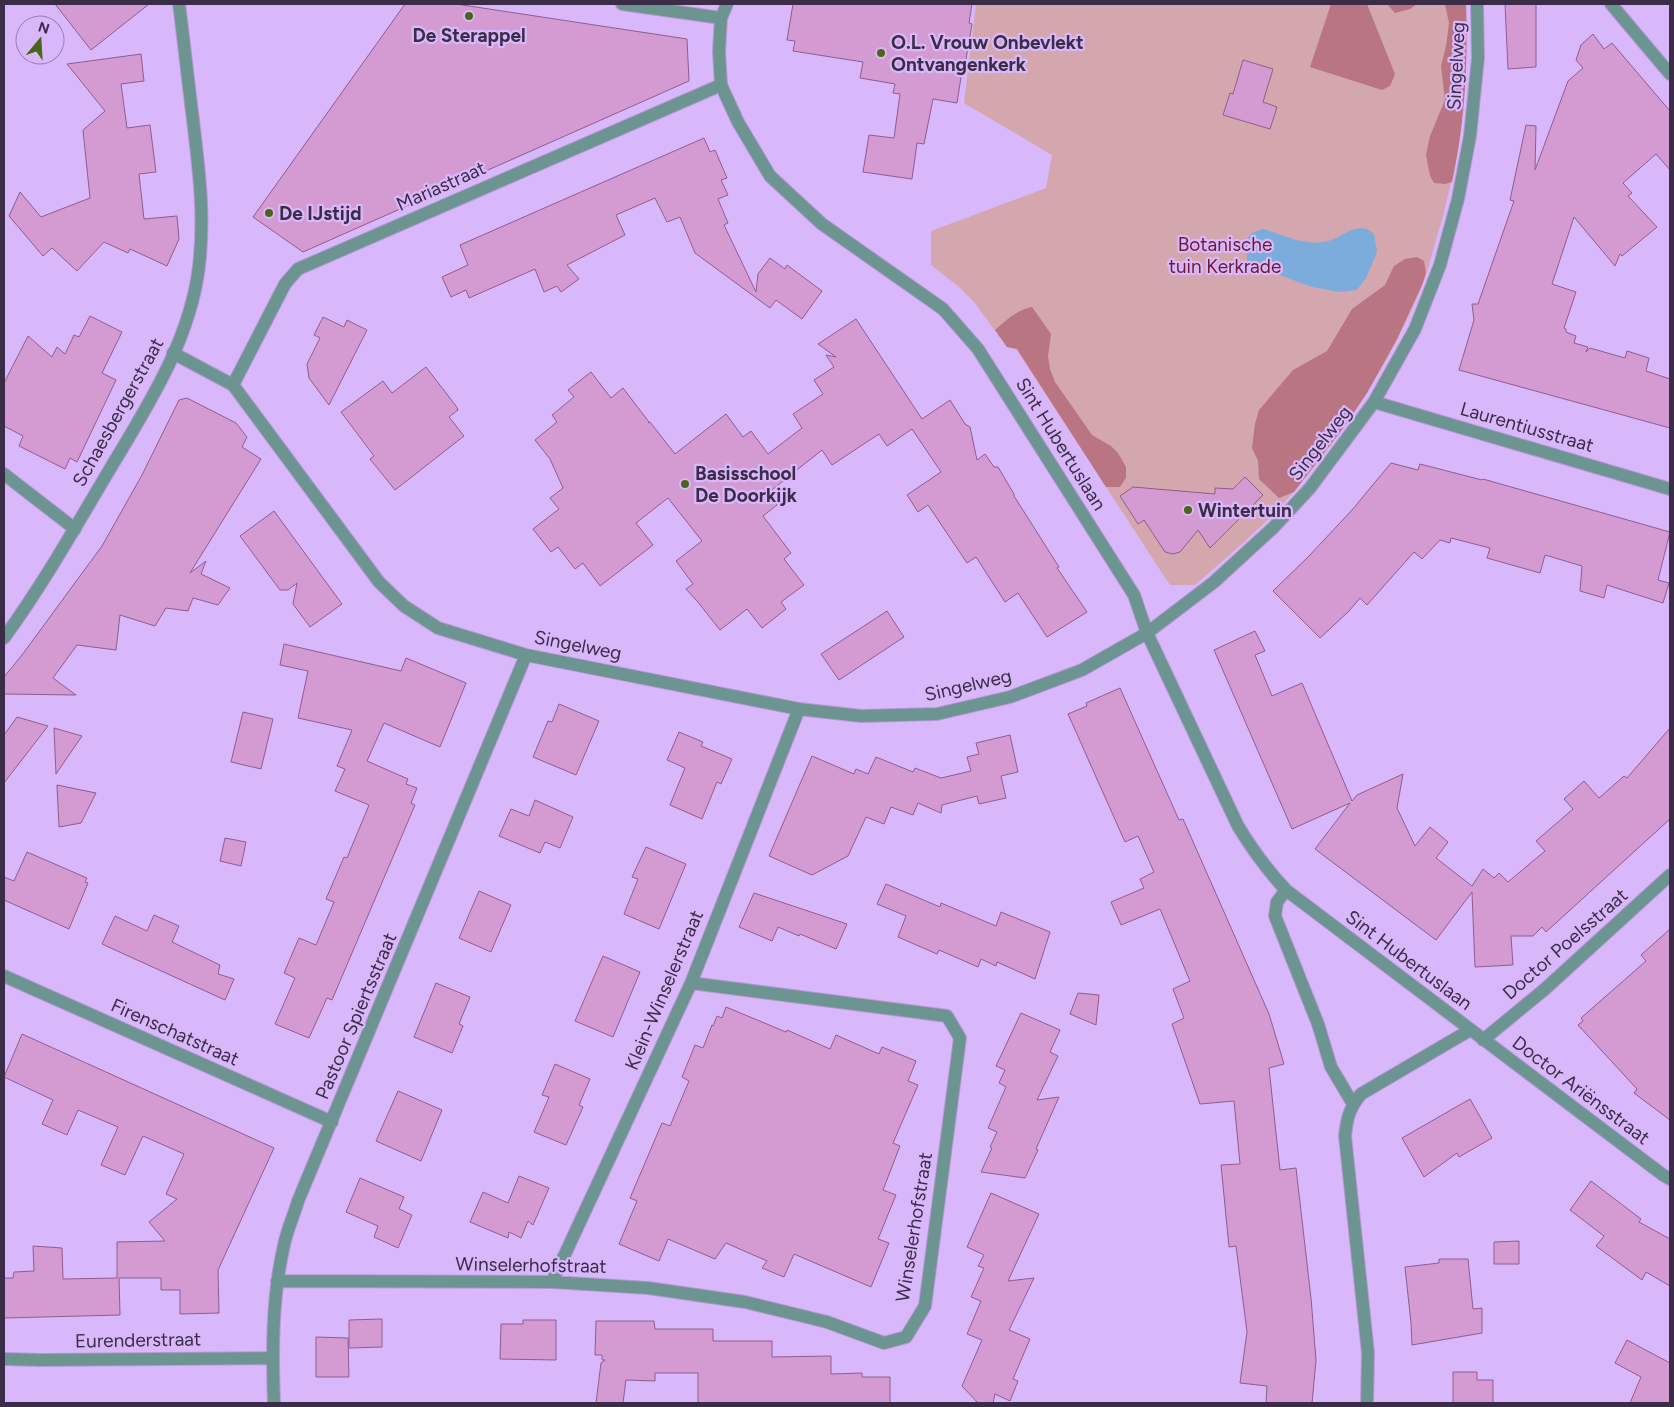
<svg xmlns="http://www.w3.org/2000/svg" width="1674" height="1407" font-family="Figtree,sans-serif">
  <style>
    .green { fill: #d4a6ad }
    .forest { fill: #b97582 }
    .water { fill: #7bacdb }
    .building { fill: #d49bd2; stroke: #905c8f }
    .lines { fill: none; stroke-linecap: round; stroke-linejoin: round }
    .pedestrian-casing { stroke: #b699d4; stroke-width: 14 }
    .minor-casing { stroke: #b699d4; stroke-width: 14 }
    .tertiary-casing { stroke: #b699d4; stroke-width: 14 }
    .pedestrian { stroke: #6c9490; stroke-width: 12 }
    .minor { stroke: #6c9490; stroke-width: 12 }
    .tertiary { stroke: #6c9490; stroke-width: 12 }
    .poi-dot { fill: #496517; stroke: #d9b7fb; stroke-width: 2 }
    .labels { text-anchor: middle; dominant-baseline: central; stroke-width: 4.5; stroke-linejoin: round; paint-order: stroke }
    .poi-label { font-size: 19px; font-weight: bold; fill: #3b2d48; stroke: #d9b7fb; text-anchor: start }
    .street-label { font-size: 19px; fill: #3b2d48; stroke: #d9b7fb }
    .park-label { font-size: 19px; fill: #6c1932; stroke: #d9b7fb }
  </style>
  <rect width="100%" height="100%" fill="#d9b7fb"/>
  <path class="green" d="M976,4H1466C1469,87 1459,170 1433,250C1430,262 1426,275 1422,286C1391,361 1347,430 1294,491C1265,526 1229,555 1195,585H1170L1016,349L1007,347L974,302L959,287L931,265V231L1046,188L1052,155L964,103Z"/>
  <path class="forest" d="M1331,4H1367L1395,74L1390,86L1382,90L1310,67Z
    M1387,4H1417L1410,9L1395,13Z
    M1445,4H1466C1468,63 1465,124 1452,182L1445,184L1434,183L1430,176L1426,155L1430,136L1445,100L1441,66L1446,46L1449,23Z
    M1417,257L1424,261L1426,273L1422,285L1397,339L1367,393L1344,427L1294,492L1279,498L1259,479L1258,461L1252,448L1255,424L1259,410L1293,370L1327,351L1352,309L1385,285L1394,266L1405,259Z
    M1032,307L1051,334L1048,356L1050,369L1055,382L1092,435L1111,446L1118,453L1126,467V478L1120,487H1106L1017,349L1007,347L995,330C1006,320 1017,310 1032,307Z"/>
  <path class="water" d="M1263,229C1286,235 1304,247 1328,241C1343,237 1359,219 1374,234L1377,251L1375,257L1366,278L1357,290L1340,292L1312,287L1272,272L1256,262L1248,263L1244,242L1252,233Z"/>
  <path class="building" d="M55,4H149L91,50Z
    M405,4H456L687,39L689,81L303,252L253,217Z
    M793,4H972L969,23L972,24L965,65L963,64L957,103L933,99L924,144L917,143L912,179L863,172L869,135L894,138L900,94L893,93L895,84L860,78L863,62L793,51L795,41L787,40Z
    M1505,4H1536V67L1508,69Z
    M1593,34L1604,49L1612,43L1670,111V170L1656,154L1623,183L1632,193L1628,196L1657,227L1622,256L1620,254L1615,266L1574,217L1552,284L1576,292L1564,328L1566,329V332L1576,336L1574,343L1588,347L1586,352L1590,348L1625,358L1627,351L1649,358L1646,371L1670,379V428L1459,370L1474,320L1472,304H1478L1514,201L1510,200L1526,125L1536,126L1535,170L1568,81L1583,68L1576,60L1581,45Z
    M141,54L144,81L121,84L127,128L150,125L156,172L139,174L144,219L177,216L179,239L167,266L130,249L128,253L104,242L77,271L52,248L43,256L9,216L20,192L41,217L90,198L83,130L105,111L67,64Z
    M1243,60L1273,69L1263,102L1277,107L1270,129L1223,115L1230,93L1233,94Z
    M704,138L710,152L715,150L727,178L721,180L728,195L718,199L728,223L724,225L756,292L758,274L770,258L785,269L787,265L822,291L802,319L776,300L770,308L695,253L680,217L667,222L655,198L616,215L625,235L567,265L579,279L561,292L557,286L544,292L535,269L469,298L466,290L451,297L442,277L468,265L460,245Z
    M90,316L122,332L102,373L116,380L77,462L70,458L65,469L19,446L23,436L4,426V383L28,336L52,357L57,347L65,354L74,335L79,337Z
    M323,317L344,327L347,320L367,330L329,405L309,378L307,364L320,338L314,335Z
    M856,319L922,419L950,400L965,424L970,427L977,460L985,454L994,467H998L1014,494V496L1059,567L1057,568L1087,612L1047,637L1018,593L1005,602L976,557L967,563L928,505L918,512L907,495L941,472L912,429L887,446L879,434L832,465L822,450L768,493L777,505L763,516L791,553L784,559L804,585L781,602L786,609L762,628L747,609L720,630L697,601L686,589L693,584L676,561L702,541L668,498L636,523L653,545L600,586L583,563L575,569L558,547L551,552L533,529L559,509L550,498L563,488L550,459L535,440L557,422L552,415L574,397L568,390L591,372L611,398L623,388L649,422L648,423L650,422L675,454L726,414L743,437L751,431L768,454L802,428L793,414L823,394L814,380L834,367L826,355L836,357L818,344Z
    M426,367L456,406L458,410L449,417L464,436L395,490L370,459L374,456L341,412L383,381L392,393Z
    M187,398L236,423L247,437L242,447L261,459L190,573L206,561L201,574L230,588L218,605L193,598L188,611L166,608L155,626L120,615L116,650L77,645L53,678L76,695L4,694V677L22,655L102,546L142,475L179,400Z
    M1391,463L1418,470L1420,464L1482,480L1483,479L1670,532L1658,580L1669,583L1663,603L1607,585L1604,598L1580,591L1582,566L1545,555L1540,573L1487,558L1490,548L1451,538L1450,543L1440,540L1422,559L1414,552L1367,605L1360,598L1349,611L1320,638L1273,591L1309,556L1352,510Z
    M1245,477L1263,495L1210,548L1198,530L1180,552L1173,554L1165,552L1144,520L1138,524L1120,496L1133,487L1215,494V488L1233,489Z
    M274,511L342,604L310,627L293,604L297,583L288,590H280L240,536Z
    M887,611L904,637L839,680L821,654Z
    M1255,631L1265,651L1255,655L1272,696L1302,683L1352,801L1357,795L1403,774L1397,808L1415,846L1430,827L1448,842L1436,858L1472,886L1483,869L1494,878L1499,873L1508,882L1545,851L1536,841L1573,809L1564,799L1584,781L1599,798L1624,776L1627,778L1670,728V819L1546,932L1542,927L1533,936H1511L1513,965L1475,967L1472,892L1436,940L1315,849L1350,803L1292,829L1214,650Z
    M284,644L401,671L406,658L466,683L440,747L384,723L367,761L408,779L406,784L417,788L411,803L415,805L332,1000L327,998L309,1038L275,1024L295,978L284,973L299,938L316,945L334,902L326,899L344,857L347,858L369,805L335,791L345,769L337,766L352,730L298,718L308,671L280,665Z
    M1120,688L1179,820L1183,819L1269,1014L1284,1064L1269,1068L1280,1170L1296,1168L1311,1298L1316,1360L1312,1403H1266L1267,1386L1240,1383L1247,1332L1236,1246L1229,1247L1221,1165L1240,1164L1234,1101L1200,1104L1172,1024L1184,1018L1173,989L1190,981L1160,909L1121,925L1111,902L1144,888L1140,879L1154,872L1138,836L1125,842L1068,714L1087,706L1086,703Z
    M559,704L599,721L576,775L533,757L548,721L552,722Z
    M243,712L273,719L261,769L231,762Z
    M17,717L48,726L4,783V735Z
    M54,728L82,736L56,774Z
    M679,732L703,742L701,746L732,759L721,784L717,782L702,819L670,805L685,768L667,760Z
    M1010,735L1018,772L1001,776L1006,798L979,804L977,796L942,805L941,813L918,803L913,815L891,807L884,824L866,817L848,856L812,875L769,856L812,756L854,774L856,769L868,774L876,757L913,772L915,768L941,778L971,771L967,757L979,754L976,743Z
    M57,785L96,793L81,823L59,827Z
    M535,800L573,817L560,848L545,842L540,853L499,836L511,809L529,816Z
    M225,838L246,842L241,866L220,861Z
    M646,847L686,864L659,929L624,914L638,879L632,877Z
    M27,852L87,878L85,882L88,883L69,929L4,900V877L14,881Z
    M886,884L940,907L941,903L996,926L1001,912L1050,932L1035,979L997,962L996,966L981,959L978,967L939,950L937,954L898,937L906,916L877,904Z
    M479,891L511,905L491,952L459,938Z
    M754,893L847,924L836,949L800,934L799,936L778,927L772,941L739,927Z
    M154,915L179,926L172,942L220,965L218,974L234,979L225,1000L102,944L115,916L147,931Z
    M1670,929V1120L1634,1093L1637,1089L1578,1025L1583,1021L1581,1018L1646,961L1641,955Z
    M603,956L640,972L613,1037L575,1021Z
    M436,983L470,997L459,1024L463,1026L452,1053L414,1037Z
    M1078,993L1099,995L1096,1025L1070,1014Z
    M726,1007L786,1032L787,1030L830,1049L836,1035L879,1054L882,1047L916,1061L908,1081L918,1085L893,1143L900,1146L883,1190L896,1195L878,1239L889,1243L871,1287L794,1254L784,1277L762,1268L767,1261L726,1243L715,1259L668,1239L659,1261L619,1244L637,1201L630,1198L662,1123L670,1126L689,1081L682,1077L695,1045L703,1048L712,1025L713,1026L717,1016L722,1018Z
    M1021,1013L1060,1030L1050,1052L1058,1056L1037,1100L1059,1097L1036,1149L1038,1150L1025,1178L981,1172L992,1148L990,1147L997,1132L988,1128L1006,1087L999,1083L1005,1070L996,1066Z
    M22,1034L274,1148L218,1270L219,1313L180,1314V1290H161V1278H119L120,1315L4,1318V1278H13L14,1272L34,1271L33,1246L62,1248L63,1279L117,1278V1242L165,1241L149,1222L177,1199L166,1194L184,1154L143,1136L125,1175L101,1165L118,1127L78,1110L67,1135L42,1124L53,1100L4,1077Z
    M555,1064L590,1079L579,1105L583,1107L566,1145L534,1132L549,1097L542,1095Z
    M398,1091L442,1110L421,1161L376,1141Z
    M1470,1099L1492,1138L1459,1157L1457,1153L1424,1177L1402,1138Z
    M519,1176L549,1188L533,1225L528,1221L521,1238L509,1232L508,1238L470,1222L483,1192L508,1203Z
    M360,1178L404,1197L399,1209L412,1215L398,1248L374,1237L378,1226L346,1212Z
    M1591,1181L1641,1219L1639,1222L1670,1239V1286L1646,1272L1642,1280L1596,1246L1604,1236L1570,1210Z
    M991,1193L1039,1214L1008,1281L1034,1278L1009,1330L1030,1339L1013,1379L1018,1381L1010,1401L995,1394L993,1403H978L962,1386L982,1340L967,1334L981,1301L971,1297L984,1268L978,1266L984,1255L967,1247Z
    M1519,1241V1264H1494V1242Z
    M1439,1259H1468L1473,1309L1482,1308V1333L1412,1345L1411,1323L1405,1267L1439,1263Z
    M382,1319V1347L349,1348V1320Z
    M523,1320H556V1360L500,1359L501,1324H523Z
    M596,1321H654L655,1329H713V1341H772V1357L831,1356V1374L862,1373V1377H890V1403H698V1373H655V1381L626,1380L623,1403H596L601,1363L605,1360H602V1355H595Z
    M316,1337L348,1338L349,1377H316Z
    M1627,1340L1670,1363V1403H1630L1641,1377L1615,1363Z
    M1453,1372H1477V1380H1493V1403H1453Z"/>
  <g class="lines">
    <g class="pedestrian-casing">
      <path id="pedestrian" d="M4,474L75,529"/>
    </g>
    <g class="minor-casing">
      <path id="minor" d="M622,4L721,18
        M727,4L721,18L719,51L721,85L738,122L770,176L822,224L943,309L978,349L1134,595L1147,633L1238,826C1252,849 1267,870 1286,890L1663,1175L1670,1179
        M1611,4L1670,74
        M173,353L233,385L379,582L404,606L438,628L526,655L799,709L861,716L937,714L1010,697L1082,670L1147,633L1214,582L1274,527L1310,488L1374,402L1415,329L1440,265L1458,199L1470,136L1478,58L1477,4
        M233,385L285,284L298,269L721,85
        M1374,402L1670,489
        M1286,890L1277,902L1275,916L1318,1024L1331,1067L1353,1104
        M4,976L332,1122
        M1483,1040L1545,989L1670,875
        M277,1281L552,1282L648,1288L745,1302L827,1322L884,1343L906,1337L925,1306L960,1038L947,1016L691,983
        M552,1282L691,983L799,709
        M4,1359L40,1360L272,1358
        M274,1403C272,1351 272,1297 284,1245C287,1230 294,1215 298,1201L526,655
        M1367,1403L1368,1353L1345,1136C1347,1118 1349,1109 1361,1094L1470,1030"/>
    </g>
    <g class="tertiary-casing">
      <path id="tertiary" d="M4,638C41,587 72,533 104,479C143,413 190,344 199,266C205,215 199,171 193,120C188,81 184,42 179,4"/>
    </g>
    <use href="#pedestrian" class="pedestrian"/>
    <use href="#minor" class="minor"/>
    <use href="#tertiary" class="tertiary"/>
  </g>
  <g class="poi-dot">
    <circle cx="469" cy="16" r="5"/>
    <circle cx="881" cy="53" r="5"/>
    <circle cx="269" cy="213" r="5"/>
    <circle cx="685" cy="484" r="5"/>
    <circle cx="1188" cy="510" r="5"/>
  </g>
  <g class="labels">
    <g class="poi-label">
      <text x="469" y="35" text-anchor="middle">De Sterappel</text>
      <text x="891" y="42">O.L. Vrouw Onbevlekt<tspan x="891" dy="22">Ontvangenkerk</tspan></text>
      <text x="279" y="213">De IJstijd</text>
      <text x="695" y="473">Basisschool<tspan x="695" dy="22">De Doorkijk</tspan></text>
      <text x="1198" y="510">Wintertuin</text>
    </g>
    <g class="street-label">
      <text transform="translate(1456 66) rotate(-87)">Singelweg</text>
      <text transform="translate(441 186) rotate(-24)">Mariastraat</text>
      <text transform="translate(118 412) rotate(-61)">Schaesbergerstraat</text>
      <text transform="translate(1527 427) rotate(16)">Laurentiusstraat</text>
      <text transform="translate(1320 443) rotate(-52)">Singelweg</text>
      <text transform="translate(1061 444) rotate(58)">Sint Hubertuslaan</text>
      <text transform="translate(578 645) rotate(11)">Singelweg</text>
      <text transform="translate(968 685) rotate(-13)">Singelweg</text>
      <text transform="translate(1565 944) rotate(-41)">Doctor Poelsstraat</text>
      <text transform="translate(1409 960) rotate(37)">Sint Hubertuslaan</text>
      <text transform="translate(664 990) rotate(-67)">Klein-Winselerstraat</text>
      <text transform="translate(356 1016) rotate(-67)">Pastoor Spiertsstraat</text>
      <text transform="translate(175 1032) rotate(24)">Firenschatstraat</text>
      <text transform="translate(1581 1090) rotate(37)">Doctor Ariënsstraat</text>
      <text transform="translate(914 1227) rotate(-81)">Winselerhofstraat</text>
      <text transform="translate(531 1265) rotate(1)">Winselerhofstraat</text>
      <text transform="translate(138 1340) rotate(-1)">Eurenderstraat</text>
    </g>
    <g class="park-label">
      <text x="1225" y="244">Botanische<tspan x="1225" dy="22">tuin Kerkrade</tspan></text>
    </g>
  </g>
  <rect width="1674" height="1407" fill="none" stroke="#3b2d48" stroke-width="10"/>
  <g transform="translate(40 40) rotate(18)"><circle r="24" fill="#d9b7fb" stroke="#9a80b3"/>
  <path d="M0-4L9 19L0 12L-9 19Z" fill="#496517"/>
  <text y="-8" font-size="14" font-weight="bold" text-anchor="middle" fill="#3b2d48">N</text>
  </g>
</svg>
